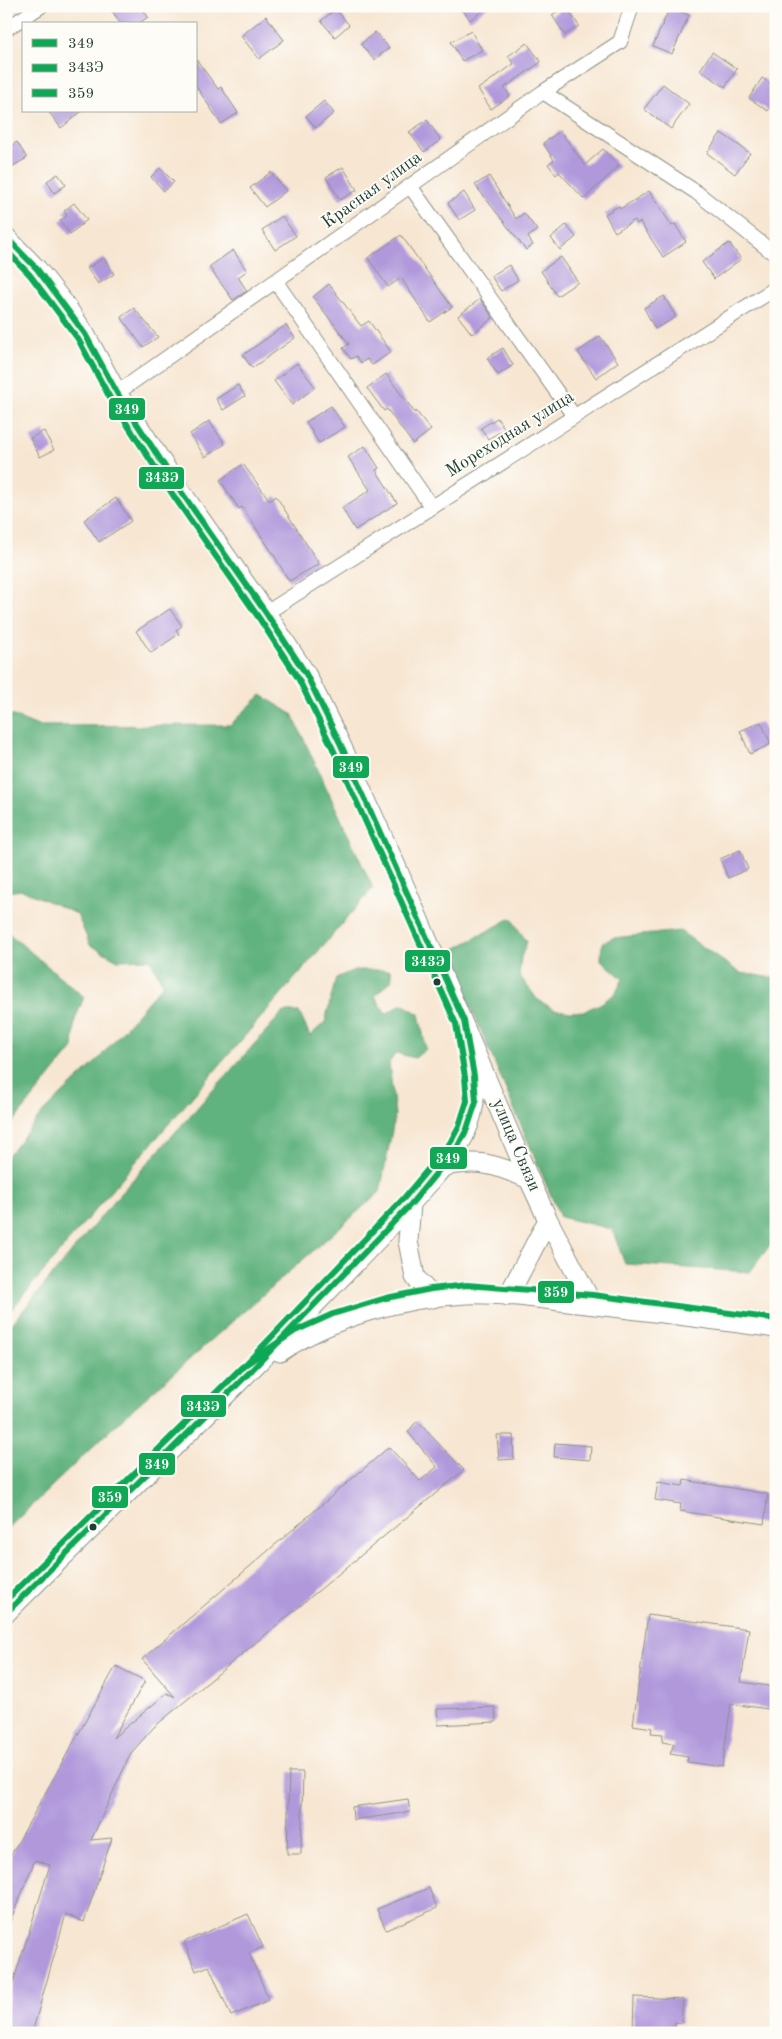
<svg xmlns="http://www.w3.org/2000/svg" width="782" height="2039" font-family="'Old Standard TT',serif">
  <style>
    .forest { fill: #60b27e; stroke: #407859 }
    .building { fill: #b098db }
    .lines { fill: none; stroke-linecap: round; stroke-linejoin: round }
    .street-casing { stroke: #8b9283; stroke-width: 16 }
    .secondary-casing { stroke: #8b9283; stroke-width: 21 }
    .street { stroke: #fff; stroke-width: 14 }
    .secondary { stroke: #fff; stroke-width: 19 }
    .bus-1-casing { stroke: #fdfcf7; stroke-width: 10 }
    .bus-2-casing { stroke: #fdfcf7; stroke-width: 10 }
    .bus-3-casing { stroke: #fdfcf7; stroke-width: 10 }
    .bus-1 { stroke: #10a855; stroke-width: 6 }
    .bus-2 { stroke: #10a855; stroke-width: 6 }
    .bus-3 { stroke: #10a855; stroke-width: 6 }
    .bus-dot { fill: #1f3d34; stroke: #fdfcf7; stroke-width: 2 }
    .labels { text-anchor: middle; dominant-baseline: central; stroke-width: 4; stroke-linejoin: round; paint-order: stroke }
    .street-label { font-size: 18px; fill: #1f3d34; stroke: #fdfcf7 }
    .line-badge { stroke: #fdfcf7; stroke-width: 2 }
    .badge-label { font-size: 14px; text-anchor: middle; font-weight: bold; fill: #fff }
  </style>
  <rect width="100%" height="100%" fill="#fdfcf7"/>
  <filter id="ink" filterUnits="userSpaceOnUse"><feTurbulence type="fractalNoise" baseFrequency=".02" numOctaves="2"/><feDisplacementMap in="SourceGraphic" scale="10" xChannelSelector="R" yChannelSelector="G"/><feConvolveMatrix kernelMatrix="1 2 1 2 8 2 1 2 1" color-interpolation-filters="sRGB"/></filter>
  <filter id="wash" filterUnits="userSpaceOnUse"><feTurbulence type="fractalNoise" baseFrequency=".0096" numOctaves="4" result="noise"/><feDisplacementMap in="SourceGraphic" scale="20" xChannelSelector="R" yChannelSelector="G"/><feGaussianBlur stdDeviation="1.12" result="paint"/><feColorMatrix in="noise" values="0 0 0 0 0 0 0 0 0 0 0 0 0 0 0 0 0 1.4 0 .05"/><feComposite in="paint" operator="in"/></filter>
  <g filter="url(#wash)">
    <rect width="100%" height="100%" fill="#f7e6d2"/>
    <path class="forest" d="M261,695L292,714L373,888L115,1186L6,1316V1158L44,1111L96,1062L163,984L150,959L118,960L90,945L77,914L22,890L6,892V713L38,726L230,725Z
      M511,918L527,942L521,957L519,975L537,999L553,1009L570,1012L584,1011L600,1004L615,994L623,979L601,960L602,943L613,938L680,931L740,973L776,978V1237L750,1272L625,1264L612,1229L560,1217L448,953Z
      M6,931L84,997L75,1019L73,1048L6,1131Z
      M354,970H390L392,980L375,996L386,1014L402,1004L419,1014L426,1049L415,1058L396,1053L389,1063L395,1115L380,1192L127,1414L6,1530V1331L119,1195L283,1012H299L310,1036L325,1022L336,978Z"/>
    <g id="blocks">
      <path class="building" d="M109,6H141L148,17L138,24H121Z
        M460,6H489L470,20Z
        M566,6L579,26L565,35L552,15Z
        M670,7L689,15L672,54L653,46Z
        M336,9L349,25L335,37L321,21Z
        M266,16L284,40L259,59L241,36Z
        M471,31L482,50L462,61L451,42Z
        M375,32L389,48L374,60L361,44Z
        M527,43L541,62L504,88L510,96L491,109L478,89L514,64L508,56Z
        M712,52L737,69L725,87L700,70Z
        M196,59L218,89L221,87L238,113L221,124L196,86Z
        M762,78L776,87V99L768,111L749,98Z
        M663,84L689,104L671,129L644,109Z
        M324,101L334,113L316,128L306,116Z
        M48,111H82L61,128Z
        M427,120L441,140L424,152L409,132Z
        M560,131L585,165L603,149L619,166L584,199L559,172L556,175L548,164L554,160L543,143Z
        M721,133L750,153L735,174L707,153Z
        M17,142L27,158L6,170V149Z
        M343,167L357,190L340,200L326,177Z
        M160,168L174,182L164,191L151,177Z
        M271,172L286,191L265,207L250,188Z
        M58,174L66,185L54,193L47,181Z
        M489,176L516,219L524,213L537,230L528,237L533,245L526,250L475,185Z
        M649,191L672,226L675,224L686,242L663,257L640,222L637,224L635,220L615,232L605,214L619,206L620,209Z
        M464,192L475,210L459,220L448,203Z
        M74,203L87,220L70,234L60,221L67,216L64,211Z
        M282,216L296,236L275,250L262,230Z
        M566,225L576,237L560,250L551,238Z
        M401,235L452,307L430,322L401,278L388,287L368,258Z
        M729,243L741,259L714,279L702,262Z
        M233,250L247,271L238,277L247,291L233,300L209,267Z
        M561,257L578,282L557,296L541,271Z
        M104,258L114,274L98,284L87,268Z
        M509,265L518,280L501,291L491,276Z
        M329,284L361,326L369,321L391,352L372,365L367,359L361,363L356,356L351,359L343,348L349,344L313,297Z
        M664,296L676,317L655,329L644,308Z
        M480,299L493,318L472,334L458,316Z
        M134,308L158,337L143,347L121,317Z
        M286,325L295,338L252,368L243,355Z
        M600,336L618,362L596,378L578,352Z
        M503,348L513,365L498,375L487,358Z
        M297,363L315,387L292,405L274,381Z
        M386,374L415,413L416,411L431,430L413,444L387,409L384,411L367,388Z
        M238,385L245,396L223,410L216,399Z
        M331,406L345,427L319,443L306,422Z
        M497,418L505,429L488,439L481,428Z
        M209,421L225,444L205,457L190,434Z
        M44,431L54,450L40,457L30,438Z
        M365,446L379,468L376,470L397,503L355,530L342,508L370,490L348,457Z
        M243,464L270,501L276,496L319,564L289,581L274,555L242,507L239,509L220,480Z
        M116,498L131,521L99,542L84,520Z
        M170,609L182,626L176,630L179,634L151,653L136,631Z
        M761,722L771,744L750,754L740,731Z
        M740,850L748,869L728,878L720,859Z
        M417,1421L464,1470L154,1727L131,1753L91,1840L112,1838L84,1922L66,1914L32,2033H6V2005L50,1865L35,1860L7,1929L6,1864L116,1666L145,1681L113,1738L167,1693L175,1697L142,1659L389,1447L420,1481L437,1467L408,1432Z
        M497,1435H513L514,1459L499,1460Z
        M555,1443L591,1446L590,1460L554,1457Z
        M684,1480L768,1494L764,1524L680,1511L681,1504L655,1500L658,1482L683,1486Z
        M648,1615L749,1629L741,1682L776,1687V1710L731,1704L722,1767L687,1762L688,1757L670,1754L674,1744L662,1742L663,1734L651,1733L652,1728L633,1725Z
        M495,1707L496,1722L438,1725L437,1709Z
        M289,1772H303L301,1854H287Z
        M408,1799L410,1812L353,1820L352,1807Z
        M429,1888L437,1908L386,1930L377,1909Z
        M248,1914L263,1947L249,1953L269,2000L231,2016L209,1966L196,1971L184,1942Z
        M634,1997L683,1999L681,2023L675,2022L674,2033H633Z"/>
    </g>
  </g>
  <g filter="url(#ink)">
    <use href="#blocks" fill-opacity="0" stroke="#8b9283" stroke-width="1"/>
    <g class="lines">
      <g class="street-casing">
        <path id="street" d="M6,29L41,6
          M543,92L696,192L776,255
          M410,186L574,416
          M276,282L431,506
          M117,393L543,92L620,42L632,6
          M266,613L776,288"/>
      </g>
      <g class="secondary-casing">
        <path id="secondary" d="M6,237L37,269L63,302L85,334L117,393L182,493L266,613L306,674L341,745L396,866L529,1179L548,1220L592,1304
          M442,1167C478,1158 497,1165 529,1179
          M411,1204L408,1241L415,1277L433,1298
          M508,1296L548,1220
          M280,1352C331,1317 404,1297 466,1294C500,1293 535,1298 568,1302C638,1309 707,1319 776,1328
          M6,1613C114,1506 223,1400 329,1290C363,1255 397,1220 429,1183C439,1171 450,1160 458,1147C477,1115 477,1093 470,1057"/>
      </g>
      <use href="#street" class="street"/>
      <use href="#secondary" class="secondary"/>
      <g class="bus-1-casing">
        <path id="bus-1" d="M6,237L37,269L85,334L117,393L182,493L266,613L306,674L341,745L464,1021L474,1076L476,1102L467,1129L457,1148L411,1204L248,1374L6,1613"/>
      </g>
      <g class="bus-2-casing">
        <path id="bus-2" d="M6,250L30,275L78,339L110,398L175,498L259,618L298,678L333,749L456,1024L465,1077L467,1101L459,1126L450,1143L404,1198L242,1368L6,1600"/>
      </g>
      <g class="bus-3-casing">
        <path id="bus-3" d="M6,1600L242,1367L295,1331L333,1314L386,1298L431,1289L467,1285L593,1295L776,1319"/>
      </g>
      <use href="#bus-1" class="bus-1"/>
      <use href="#bus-2" class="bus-2"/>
      <use href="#bus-3" class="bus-3"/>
    </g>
  </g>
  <g class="bus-dot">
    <circle cx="437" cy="982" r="4.5"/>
    <circle cx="93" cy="1527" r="4.5"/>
  </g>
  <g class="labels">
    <g class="street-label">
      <text transform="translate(372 190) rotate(-36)">Красная улица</text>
      <text transform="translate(510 434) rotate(-32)">Мореходная улица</text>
      <text transform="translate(516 1145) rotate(67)">улица Связи</text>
    </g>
  </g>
  <g class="line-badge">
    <rect x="108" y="397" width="38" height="24" rx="5" fill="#10a855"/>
    <rect x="138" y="466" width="47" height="24" rx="5" fill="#10a855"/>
    <rect x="332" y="755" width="38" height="24" rx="5" fill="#10a855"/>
    <rect x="404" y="949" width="47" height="24" rx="5" fill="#10a855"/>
    <rect x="429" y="1146" width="39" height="24" rx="5" fill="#10a855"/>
    <rect x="537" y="1280" width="38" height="24" rx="5" fill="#10a855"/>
    <rect x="180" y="1394" width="47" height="24" rx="5" fill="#10a855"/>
    <rect x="138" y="1452" width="38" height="24" rx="5" fill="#10a855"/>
    <rect x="91" y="1485" width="38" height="24" rx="5" fill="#10a855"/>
  </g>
  <g class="badge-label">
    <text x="127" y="414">349</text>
    <text x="162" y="482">343Э</text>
    <text x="351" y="772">349</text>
    <text x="428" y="966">343Э</text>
    <text x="448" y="1163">349</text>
    <text x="556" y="1297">359</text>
    <text x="203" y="1411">343Э</text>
    <text x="157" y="1469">349</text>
    <text x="110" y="1502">359</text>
  </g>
  <rect width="782" height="2039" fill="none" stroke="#fdfcf7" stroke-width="25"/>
  <rect x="22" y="22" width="175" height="90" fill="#fdfcf7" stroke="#a4b0a9"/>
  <rect x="32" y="39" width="25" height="8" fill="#10a855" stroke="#a4b0a9"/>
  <text x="68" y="48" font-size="15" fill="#1f3d34">349</text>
  <rect x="32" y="64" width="25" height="8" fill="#10a855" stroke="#a4b0a9"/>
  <text x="68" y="72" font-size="15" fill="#1f3d34">343Э</text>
  <rect x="32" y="89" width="25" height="8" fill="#10a855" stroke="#a4b0a9"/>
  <text x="68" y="98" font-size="15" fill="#1f3d34">359</text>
</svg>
